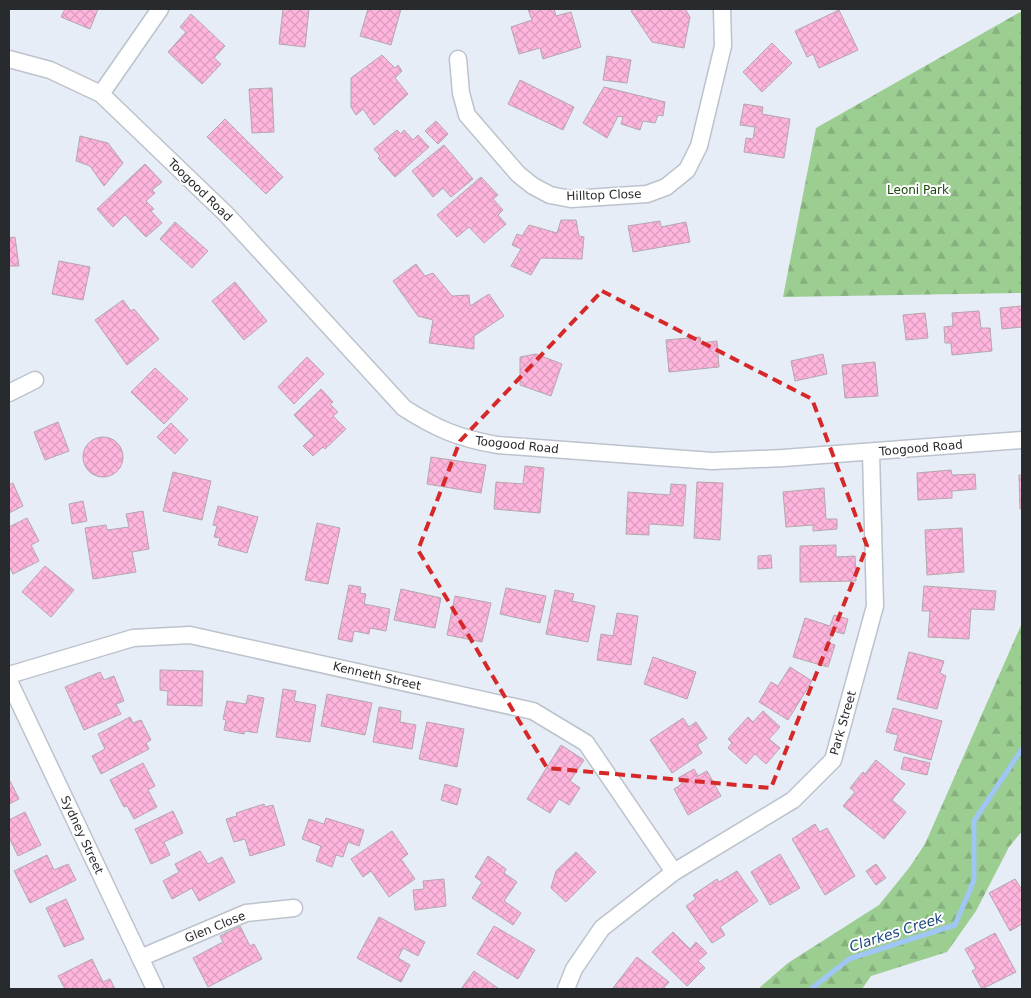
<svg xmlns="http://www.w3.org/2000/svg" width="1031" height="998" font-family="'DejaVu Sans',sans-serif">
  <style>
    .forest { fill: url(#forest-firs) }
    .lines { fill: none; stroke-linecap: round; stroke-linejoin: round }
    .stream { stroke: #9fc6f4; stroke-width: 5 }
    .building { fill: url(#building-cross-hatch); stroke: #b3a8ad }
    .minor-casing { stroke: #bcc3cc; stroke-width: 19 }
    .minor { stroke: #fff; stroke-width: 16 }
    .marked { fill: none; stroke: #d62828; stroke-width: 4; stroke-dasharray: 10 6; stroke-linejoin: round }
    .labels { text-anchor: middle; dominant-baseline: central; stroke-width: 4; stroke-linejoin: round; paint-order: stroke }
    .street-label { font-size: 12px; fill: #282b2e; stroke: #fff }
    .park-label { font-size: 12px; fill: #19480c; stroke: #fff }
    .water-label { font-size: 14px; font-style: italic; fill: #17477c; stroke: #fff }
  </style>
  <defs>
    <pattern id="forest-firs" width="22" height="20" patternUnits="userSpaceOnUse" patternTransform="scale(1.25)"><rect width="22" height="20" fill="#9ccd91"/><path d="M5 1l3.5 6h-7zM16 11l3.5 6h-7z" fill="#86b07d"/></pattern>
    <pattern id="building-cross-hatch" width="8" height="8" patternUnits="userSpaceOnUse" patternTransform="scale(1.25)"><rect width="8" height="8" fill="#ffb5dd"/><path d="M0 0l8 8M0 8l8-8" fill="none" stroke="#db9cbe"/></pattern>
  </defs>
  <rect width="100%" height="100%" fill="#e6edf7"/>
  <path class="forest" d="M1022,11V293L783,297L816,128Z
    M1022,623V831L1009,847L976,911L947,952L871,976L862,989H758L788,963L879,905L909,868L925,844Z"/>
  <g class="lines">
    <path class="stream" d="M811,989L849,959L955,925L974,880V821L1022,749"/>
  </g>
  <path class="building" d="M65,9H98L90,29L61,17Z
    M283,9H309L305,47L279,44Z
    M368,9H401L391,45L360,36Z
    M528,9H554L556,16L571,12L581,47L543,59L540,48L519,54L511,27L532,20Z
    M634,9H685L690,17L684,48L652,42L631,11Z
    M839,10L858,50L819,68L813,54L807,57L795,31Z
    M191,14L225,46L214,58L221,64L202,84L168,52L186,32L180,27Z
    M772,43L792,63L762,92L743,72Z
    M382,55L395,68L398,65L402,71L395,78L408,94L374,125L363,109L356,115L351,107V78Z
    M607,56L631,60L627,83L603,80Z
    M520,80L574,107L563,130L508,104Z
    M604,87L665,102L663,116L658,115L655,123L643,121L640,130L621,124L623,117L618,116L607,138L583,123Z
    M272,88L274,132L252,133L249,89Z
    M744,104L763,107L762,114L790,119L784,158L744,152L746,138L753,139L755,127L740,125Z
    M225,119L283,177L266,194L207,137Z
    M436,121L448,134L438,144L425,131Z
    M397,130L401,134L404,130L413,140L418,135L429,147L395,177L378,158L380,156L374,149Z
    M80,136L108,143L123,163L104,186L90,166L76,161Z
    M444,145L473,179L451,197L443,188L433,197L412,171Z
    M145,164L162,182L152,190L155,193L146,201L154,209L151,211L162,223L146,237L125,215L113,227L97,209Z
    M481,177L498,195L493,199L503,210L498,215L506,224L484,243L469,227L457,237L437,215Z
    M561,220H576L579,236L584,237L582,259L541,258L531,275L511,266L521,249L512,245L517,234L522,236L529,225L557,233Z
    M660,221L661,227L686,222L690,242L633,252L628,226Z
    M175,222L208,251L192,268L160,239Z
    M15,237L19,266H9V238Z
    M59,261L90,267L83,300L52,294Z
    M416,264L425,276L433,273L452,296L469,295L470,306L489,294L504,316L474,336V349L429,343L433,320L418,316L393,281Z
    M235,282L267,321L244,340L212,301Z
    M123,300L131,311L134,309L159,339L127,365L95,320Z
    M1022,306V327L1002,329L1000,308Z
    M979,311L981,328H990L992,351L952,355L951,343H945L944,327L953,326L952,313Z
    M925,313L928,338L906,340L903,315Z
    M700,337L701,343L717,341L719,367L669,372L666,340Z
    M536,354L562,364L551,396L520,385V357Z
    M823,354L827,374L795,381L791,361Z
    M307,357L324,374L294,404L278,387Z
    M875,362L878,396L845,398L842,365Z
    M155,368L188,399L164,424L131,392Z
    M321,389L333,402L330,404L338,412L333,416L346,429L325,449L323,447L313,456L303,446L314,436L294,415Z
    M58,422L69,451L45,460L34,432Z
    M171,423L188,440L175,454L157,437Z
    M83 457a20 20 0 1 1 40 0a20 20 0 1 1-40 0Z
    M431,457L486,465L481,493L427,484Z
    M525,466L544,468L540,513L494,509L496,482L523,484Z
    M951,470L952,475L975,474L976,489L952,491V498L918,500L917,473Z
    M173,472L211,481L202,520L163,511Z
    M1019,475H1022V509H1020Z
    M697,482L723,483L720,540L694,538Z
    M13,483L23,506L9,513V485Z
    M671,484L686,485L683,526L649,524V535L626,534L628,492L670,495Z
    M824,488L826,519H837V529L813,531V525L786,527L783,492Z
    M83,501L87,521L72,524L69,504Z
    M218,506L258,517L247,553L218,545L220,538L214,537L217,526L213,525Z
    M143,511L149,549L132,552L136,572L93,579L85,528L106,525L107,530L129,527L126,514Z
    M27,518L39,541L31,545L39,561L13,574L9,566V527Z
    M317,523L340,528L328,584L305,580Z
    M962,528L964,572L927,575L925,530Z
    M836,545V557L855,556L856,581L800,582V546Z
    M771,555L772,568L758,569V556Z
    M45,566L74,590L51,617L22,592Z
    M349,585L361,587L360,593L366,594L364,604L390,609L386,631L370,628L369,634L354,631L352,642L338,639Z
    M924,586L996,591L994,610L971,609L969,639L928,637L930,611H922Z
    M506,588L546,596L540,623L500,614Z
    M401,589L441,598L435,628L394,620Z
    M555,590L574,594L572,601L595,606L588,642L546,634Z
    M455,596L491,603L482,642L447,635Z
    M617,613L638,616L631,665L597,660L601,634L613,636Z
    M834,615L848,619L844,634L833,631L829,643L835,645L828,667L793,657L805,618L830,626Z
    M909,652L944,661L940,673L946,676L937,709L897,699Z
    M653,657L696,672L687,699L644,684Z
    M790,667L812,681L788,720L759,702L771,682L778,686Z
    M160,670L203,671L202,706L167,705L168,691L160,690Z
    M100,672L104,680L114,676L124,701L116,704L121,714L84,730L65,687Z
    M283,689L296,691L294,701L316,705L310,742L276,737Z
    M327,694L372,703L365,735L321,726Z
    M248,695L264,698L257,733L245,731L244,734L224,730L226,720L223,719L227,701L246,704Z
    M379,707L401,711L400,722L416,725L412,749L373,742Z
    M893,708L942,721L931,760L894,750L898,735L886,732Z
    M763,711L780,727L769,739L780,748L766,764L755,754L746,764L728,748L732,743L728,739L748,717L753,722Z
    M130,717L133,723L141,720L151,740L146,743L149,749L101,774L92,756L105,749L98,734Z
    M683,718L689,727L696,722L707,738L697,745L702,753L672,773L650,740Z
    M427,722L464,729L457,767L419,759Z
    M561,745L584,760L570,781L580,788L569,805L559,799L550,813L527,799Z
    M904,757L930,763L927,775L901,769Z
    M876,760L905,784L892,800L906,812L884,839L843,806L855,792L850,788L863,772L865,774Z
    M143,763L155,786L148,790L157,807L134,819L127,806L124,807L110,780Z
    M694,769L698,776L707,771L721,796L688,815L674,789L682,784L678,778Z
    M10,781L19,799L9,804V782Z
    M445,784L461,789L457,805L441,800Z
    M264,804L265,807L273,805L285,845L250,856L245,839L234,842L226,819L237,816L236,813Z
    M173,811L183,833L164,842L170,855L151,864L135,829Z
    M25,812L41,845L18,856L9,837V820Z
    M326,818L364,830L359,846L348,842L343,857L336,855L332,867L316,861L321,846L302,839L309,819L324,824Z
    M815,824L820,832L827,828L855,876L825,895L792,839Z
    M392,831L408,854L401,859L415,879L389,897L371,871L363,877L351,859Z
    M200,851L208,864L222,857L235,882L199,901L192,888L172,899L163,881L179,872L175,864Z
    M576,852L596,872L566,902L551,888L556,871Z
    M780,854L800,888L770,905L751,872Z
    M47,855L54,870L68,864L76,880L30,903L14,871Z
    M488,856L506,869L504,873L517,882L504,901L521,913L513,925L472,898L482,882L475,877Z
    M876,864L886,878L876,885L866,871Z
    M737,871L758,901L720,927L725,935L712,943L686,906L696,899L693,895L717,879L719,882Z
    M444,879L446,906L415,910L413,890L424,889L423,881Z
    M1015,879L1021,888L1022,887V924L1010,931L989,893Z
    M66,899L84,939L64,947L46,908Z
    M379,917L425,942L418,956L403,948L398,958L410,965L401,982L357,958Z
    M240,926L250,946L254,944L262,959L208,987L193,958L223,942L220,936Z
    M494,926L535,950L518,979L477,954Z
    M673,932L690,949L696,942L707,953L698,961L705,968L687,986L652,952Z
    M995,933L1016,972L982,989L972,971L976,969L965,949Z
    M637,957L669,982L663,989L613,988Z
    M92,959L103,982L110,979L115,989H65L58,976Z
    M474,971L499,989H461Z"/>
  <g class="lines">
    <g class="minor-casing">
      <path id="minor" d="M9,59L50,70L101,94L226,214L404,408C437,429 458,438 497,445L712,461L783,458L1022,440
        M458,59L461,93L467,115L518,174L533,186L550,195L571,199L647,194L666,187L687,170L699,146L723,46L722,9
        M101,94L160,9
        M9,393L35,380
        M9,675L133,638L190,635L533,711L586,743L674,872
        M9,681L155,989
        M140,958L246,913L294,908
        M566,989L574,969L602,928L674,872L793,800L833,760L875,606L871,452"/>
    </g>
    <use href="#minor" class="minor"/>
  </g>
  <path class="marked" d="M602,291L812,399L867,546L771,788L547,768L418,550L460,441Z"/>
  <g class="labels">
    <g class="street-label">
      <text transform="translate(200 190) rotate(44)">Toogood Road</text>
      <text transform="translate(604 195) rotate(-2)">Hilltop Close</text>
      <text transform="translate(517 445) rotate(6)">Toogood Road</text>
      <text transform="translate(921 448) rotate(-5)">Toogood Road</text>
      <text transform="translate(377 676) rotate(13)">Kenneth Street</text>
      <text transform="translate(843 723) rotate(-74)">Park Street</text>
      <text transform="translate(82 835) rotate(65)">Sydney Street</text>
      <text transform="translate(215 927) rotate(-22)">Glen Close</text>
    </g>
    <g class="park-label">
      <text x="918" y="190">Leoni Park</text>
    </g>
    <g class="water-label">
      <text transform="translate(896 932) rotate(-18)">Clarkes Creek</text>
    </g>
  </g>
  <rect width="1031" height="998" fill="none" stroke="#282b2e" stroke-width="20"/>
</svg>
